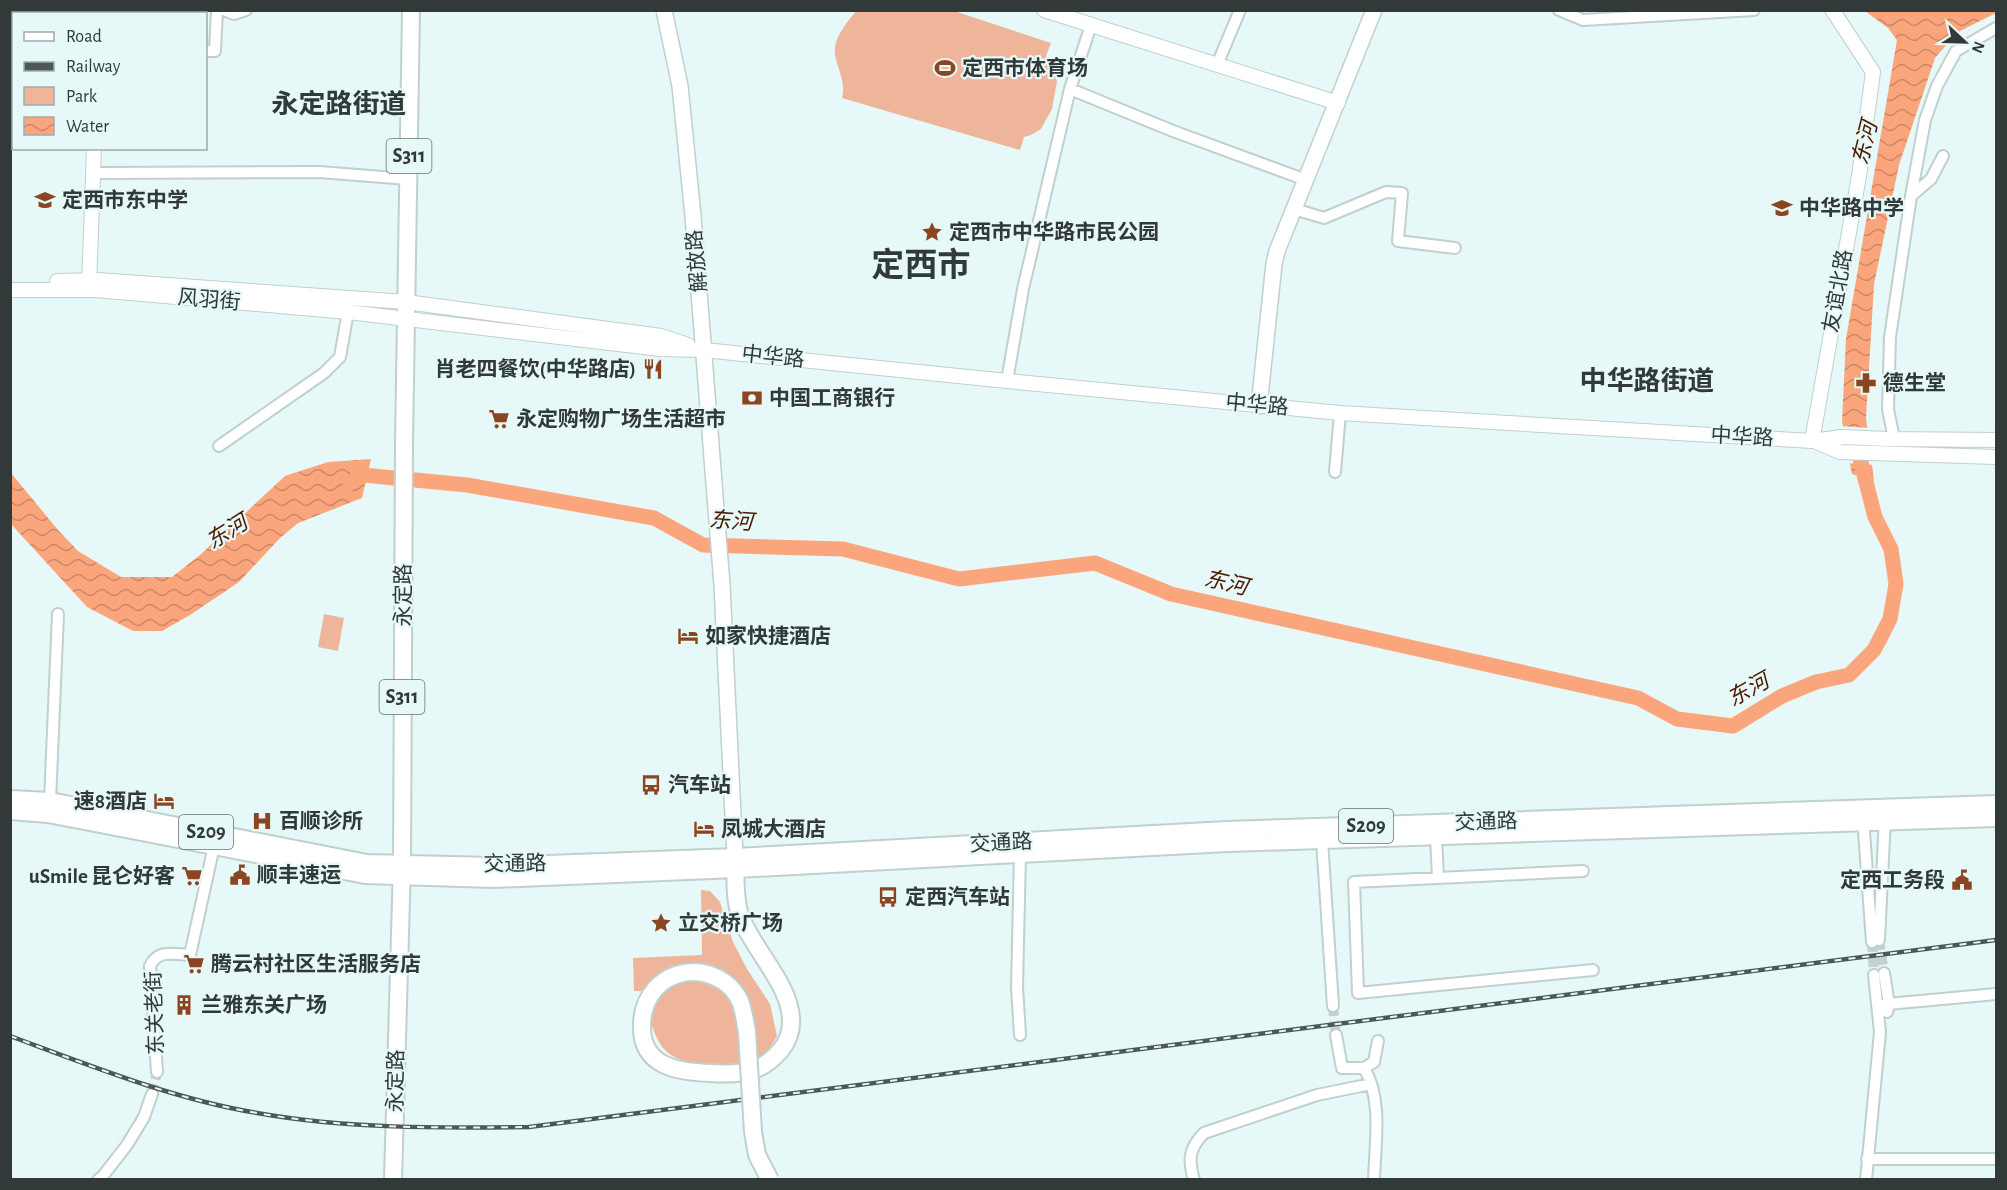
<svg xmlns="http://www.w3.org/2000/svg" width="2007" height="1190" font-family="'Alegreya Sans','Noto Sans SC',sans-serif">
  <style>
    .park { fill: #efb59b }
    .water { fill: url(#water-waves) }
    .pier { fill: #e6f8f7 }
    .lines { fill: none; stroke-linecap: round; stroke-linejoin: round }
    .river { stroke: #fba57d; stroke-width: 15 }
    .minor-tunnel { stroke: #c2d2d1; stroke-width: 10; stroke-dasharray: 10 5; stroke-linecap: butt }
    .minor-casing { stroke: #bfd0cf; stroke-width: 14 }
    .tertiary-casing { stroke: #bfd0cf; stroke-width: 16 }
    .secondary-casing { stroke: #bfd0cf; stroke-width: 18 }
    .primary-casing { stroke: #bfd0cf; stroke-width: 20 }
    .trunk-casing { stroke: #bfd0cf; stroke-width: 20 }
    .minor { stroke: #fff; stroke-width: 10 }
    .tertiary { stroke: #fff; stroke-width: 14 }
    .secondary { stroke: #fff; stroke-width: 15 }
    .primary { stroke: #fff; stroke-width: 16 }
    .trunk { stroke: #fff; stroke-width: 16 }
    .rail-casing { stroke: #4e5757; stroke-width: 4.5 }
    .rail { stroke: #e6f8f7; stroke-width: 2; stroke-dasharray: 7; stroke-linecap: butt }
    .trunk-bridge-casing { stroke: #bfd0cf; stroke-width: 20; stroke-linecap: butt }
    .trunk-bridge { stroke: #fff; stroke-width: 16 }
    .labels { text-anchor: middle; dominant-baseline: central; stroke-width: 4.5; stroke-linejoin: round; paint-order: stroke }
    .shield { fill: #e6f8f7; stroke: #687272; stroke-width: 1.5 }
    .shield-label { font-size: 20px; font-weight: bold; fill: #323939 }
    .poi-label { font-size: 21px; font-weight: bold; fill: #323939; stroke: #e6f8f7; text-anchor: start }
    .street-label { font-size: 21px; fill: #323939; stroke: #e6f8f7 }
    .water-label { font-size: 22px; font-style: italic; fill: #4d1900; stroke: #e6f8f7 }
    .district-label { font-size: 27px; font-weight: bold; fill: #323939; stroke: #e6f8f7 }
    .town-label { font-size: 33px; font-weight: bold; fill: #323939; stroke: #e6f8f7 }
  </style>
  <defs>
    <pattern id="water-waves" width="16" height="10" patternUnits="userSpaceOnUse" patternTransform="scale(1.5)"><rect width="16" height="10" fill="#fba57d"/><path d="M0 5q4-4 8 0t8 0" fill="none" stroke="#cc8767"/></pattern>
  </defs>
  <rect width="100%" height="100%" fill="#e6f8f7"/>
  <path class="park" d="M856,11H954L1051,43L1046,56L1057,81L1052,109L1041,129L1031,135L1024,137L1020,150L842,98C847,78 833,63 835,47C837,34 848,21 856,11Z
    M324,614L344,618L338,651L318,647Z
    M701,890L710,891L720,902L733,942L747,969L770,1004L777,1036C773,1043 767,1054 759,1057C735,1070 687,1070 666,1051C653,1039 647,1008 641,991H634L633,958L702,955Z"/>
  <path class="water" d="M1865,11H1996V13L1958,32L1935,58L1899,165L1874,284L1866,418L1874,481L1852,474L1842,421L1846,339L1897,40L1888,28Z
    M371,459L362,498L298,523L280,538L239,582L190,615L162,631H133L87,607L11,524V473L58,530L78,551L121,577H172L200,555L285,476L328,462Z"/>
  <path class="pier" d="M1840,426L1870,428L1875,465L1846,463Z"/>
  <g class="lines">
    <path class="river" d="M350,483L363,475L467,485L654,518L703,545L843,549L959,579L1095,563L1171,594L1638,698L1677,719L1733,726L1782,696L1816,682L1849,675L1874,650L1890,619L1896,584L1891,549L1875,517L1860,459"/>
    <path class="minor-tunnel" d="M1879,940L1884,973
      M1872,942L1874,975
      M1333,1006L1336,1035
      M152,1094L157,1072"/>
    <g class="minor-casing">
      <path id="minor" d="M224,10L234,14L246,10
        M1559,10L1583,20L1754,10
        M206,51H215L217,10
        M10,63H14
        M1217,65L1240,10
        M1070,89L1173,131L1306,180
        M101,173L319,172L408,179
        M1911,196L1925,120L1937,86L1956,51L1996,28
        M1294,209L1324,218L1386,192L1402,193L1398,241L1455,248
        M1007,381L1023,289L1070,89L1091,25
        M1894,439L1888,409L1890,337L1911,196L1931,179L1943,156
        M219,446L324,373L340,357L348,312
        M1335,472L1340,413
        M50,801L58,614
        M1863,818L1872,942
        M1436,836L1438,878
        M1322,840L1333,1006
        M1583,871L1354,882L1358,993L1593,970
        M1879,940L1885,817
        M1884,973L1889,1005L1887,1012
        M1877,1005L1996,994
        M1020,1035L1017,987L1020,854
        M1336,1035L1342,1068H1364L1374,1062L1378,1041
        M1364,1068C1383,1099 1375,1144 1374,1180
        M157,1072L150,966C158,949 173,954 190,955L214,846
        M1867,1159H1996
        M98,1180L102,1177L127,1145L144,1117L152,1094
        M1194,1180C1188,1160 1189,1148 1204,1133L1317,1095L1371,1084
        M1866,1180L1880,1032L1874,975"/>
    </g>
    <g class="tertiary-casing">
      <path id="tertiary" d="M1044,10L1338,103
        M107,14V10
        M57,281L97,280L406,302L661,336L688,345
        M89,287L94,148
        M10,290H96L348,312L660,349L704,350L1007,381L1340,413L1812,441L1842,437L1888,439L1996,440
        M1812,441L1859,176L1873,72L1835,14L1832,10
        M1814,441L1840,452L1996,457"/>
    </g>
    <g class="secondary-casing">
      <path id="secondary" d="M664,10L680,86L693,216L722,585L735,857
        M1259,406L1274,264L1277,251L1374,10"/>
    </g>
    <g class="primary-casing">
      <path id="primary" d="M10,799L50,801L367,863L493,866L735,857L1227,830L1996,804
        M10,811L48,814L365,875L493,879L736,869L1228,843L1996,818
        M393,1180L402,864L404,443L411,10"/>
    </g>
    <g class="trunk-casing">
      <path id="trunk" d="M735,857C736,875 734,898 740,915C754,956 815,1006 781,1050C774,1058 766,1065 756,1069C742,1074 725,1074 711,1073C679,1072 641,1067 642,1026C642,1012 646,999 656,988C680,962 725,969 740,1001C744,1011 745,1022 747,1032"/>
    </g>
    <use href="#minor" class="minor"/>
    <use href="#tertiary" class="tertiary"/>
    <use href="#secondary" class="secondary"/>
    <use href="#primary" class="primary"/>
    <use href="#trunk" class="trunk"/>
    <g class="rail-casing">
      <path id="rail" d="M10,1036C91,1066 173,1099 257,1113C347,1129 439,1128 529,1127L1996,940"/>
    </g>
    <use href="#rail" class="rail"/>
    <g class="trunk-bridge-casing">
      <path id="trunk-bridge" d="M747,1032L753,1132L757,1155L770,1180"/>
    </g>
    <use href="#trunk-bridge" class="trunk-bridge"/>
  </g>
  <defs>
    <g id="stadium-bare" transform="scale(1.62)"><path d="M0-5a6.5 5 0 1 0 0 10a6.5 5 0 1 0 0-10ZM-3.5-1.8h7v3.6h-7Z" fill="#8c4521" stroke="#e6f8f7" stroke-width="2.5" paint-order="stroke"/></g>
    <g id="school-bare" transform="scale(1.62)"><path d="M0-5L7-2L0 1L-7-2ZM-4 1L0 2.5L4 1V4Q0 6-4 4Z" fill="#8c4521" stroke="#e6f8f7" stroke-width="2.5" paint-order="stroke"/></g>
    <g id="sight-bare" transform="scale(1.62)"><path d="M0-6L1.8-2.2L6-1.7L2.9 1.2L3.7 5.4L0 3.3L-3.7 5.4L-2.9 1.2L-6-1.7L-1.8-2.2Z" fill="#8c4521" stroke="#e6f8f7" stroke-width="2.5" paint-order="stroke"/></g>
    <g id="restaurant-bare" transform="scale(1.62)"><path d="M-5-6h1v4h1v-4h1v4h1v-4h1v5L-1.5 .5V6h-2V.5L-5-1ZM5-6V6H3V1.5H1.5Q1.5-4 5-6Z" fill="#8c4521" stroke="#e6f8f7" stroke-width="2.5" paint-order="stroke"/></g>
    <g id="pharmacy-bare" transform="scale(1.62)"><path d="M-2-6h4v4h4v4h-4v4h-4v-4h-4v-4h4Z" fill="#8c4521" stroke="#e6f8f7" stroke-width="2.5" paint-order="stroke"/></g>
    <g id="bank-bare" transform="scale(1.62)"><path d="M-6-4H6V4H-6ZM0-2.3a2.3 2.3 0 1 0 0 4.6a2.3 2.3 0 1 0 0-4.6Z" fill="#8c4521" stroke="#e6f8f7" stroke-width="2.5" paint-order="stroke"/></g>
    <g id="supermarket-bare" transform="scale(1.62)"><path d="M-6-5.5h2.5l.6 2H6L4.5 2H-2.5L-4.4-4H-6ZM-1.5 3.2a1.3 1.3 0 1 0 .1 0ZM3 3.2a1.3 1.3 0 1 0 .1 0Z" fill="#8c4521" stroke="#e6f8f7" stroke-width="2.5" paint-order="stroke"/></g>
    <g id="hotel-bare" transform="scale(1.62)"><path d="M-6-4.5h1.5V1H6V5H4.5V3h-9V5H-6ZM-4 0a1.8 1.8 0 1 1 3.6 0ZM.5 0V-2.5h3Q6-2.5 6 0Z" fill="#8c4521" stroke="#e6f8f7" stroke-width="2.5" paint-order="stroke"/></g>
    <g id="bus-bare" transform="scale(1.62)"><path d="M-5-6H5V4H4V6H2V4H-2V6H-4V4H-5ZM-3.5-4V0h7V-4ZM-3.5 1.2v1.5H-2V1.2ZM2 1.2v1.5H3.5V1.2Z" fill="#8c4521" stroke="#e6f8f7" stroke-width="2.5" paint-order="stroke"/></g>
    <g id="hospital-bare" transform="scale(1.62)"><path d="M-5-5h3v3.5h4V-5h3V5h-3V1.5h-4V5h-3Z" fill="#8c4521" stroke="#e6f8f7" stroke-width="2.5" paint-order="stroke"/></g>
    <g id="civic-bare" transform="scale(1.62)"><path d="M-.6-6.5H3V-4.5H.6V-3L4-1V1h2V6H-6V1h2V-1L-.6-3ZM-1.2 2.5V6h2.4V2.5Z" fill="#8c4521" stroke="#e6f8f7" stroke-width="2.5" paint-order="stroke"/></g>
    <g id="building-bare" transform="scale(1.62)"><path d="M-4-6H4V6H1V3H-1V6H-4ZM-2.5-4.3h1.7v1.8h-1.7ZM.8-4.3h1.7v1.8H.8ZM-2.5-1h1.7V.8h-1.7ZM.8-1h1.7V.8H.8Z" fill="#8c4521" stroke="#e6f8f7" stroke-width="2.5" paint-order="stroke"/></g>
  </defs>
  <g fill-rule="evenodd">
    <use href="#stadium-bare" x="945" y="68"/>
    <use href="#school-bare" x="45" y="200"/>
    <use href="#school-bare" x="1782" y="208"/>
    <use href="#sight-bare" x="932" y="232"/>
    <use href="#restaurant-bare" x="653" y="369"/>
    <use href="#pharmacy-bare" x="1866" y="383"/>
    <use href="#bank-bare" x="752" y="398"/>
    <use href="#supermarket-bare" x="499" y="419"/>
    <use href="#hotel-bare" x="688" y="636"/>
    <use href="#bus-bare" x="651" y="785"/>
    <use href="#hotel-bare" x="164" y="801"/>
    <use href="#hospital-bare" x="262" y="821"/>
    <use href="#hotel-bare" x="704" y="829"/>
    <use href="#civic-bare" x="240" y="875"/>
    <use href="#supermarket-bare" x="192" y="876"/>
    <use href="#civic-bare" x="1962" y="880"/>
    <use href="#bus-bare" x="888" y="897"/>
    <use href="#sight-bare" x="661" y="923"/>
    <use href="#supermarket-bare" x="194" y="964"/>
    <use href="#building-bare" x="184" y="1005"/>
  </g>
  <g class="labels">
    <g class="shield">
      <rect x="386.5" y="139" width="45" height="34" rx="4.5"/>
      <rect x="379.5" y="680" width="45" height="34" rx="4.5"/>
      <rect x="1339" y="809" width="54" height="34" rx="4.5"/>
      <rect x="179" y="815" width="54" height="34" rx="4.5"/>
    </g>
    <g class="shield-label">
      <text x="409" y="156">S311</text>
      <text x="402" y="697">S311</text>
      <text x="1366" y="826">S209</text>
      <text x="206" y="832">S209</text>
    </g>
    <g class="poi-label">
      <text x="962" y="68">定西市体育场</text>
      <text x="62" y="200">定西市东中学</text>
      <text x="1799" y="208">中华路中学</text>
      <text x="949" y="232">定西市中华路市民公园</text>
      <text x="636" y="369" text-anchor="end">肖老四餐饮(中华路店)</text>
      <text x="1883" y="383">德生堂</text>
      <text x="769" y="398">中国工商银行</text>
      <text x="516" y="419">永定购物广场生活超市</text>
      <text x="705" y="636">如家快捷酒店</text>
      <text x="668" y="785">汽车站</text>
      <text x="147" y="801" text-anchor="end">速8酒店</text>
      <text x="279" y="821">百顺诊所</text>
      <text x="721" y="829">凤城大酒店</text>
      <text x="257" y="875">顺丰速运</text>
      <text x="175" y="876" text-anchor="end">uSmile 昆仑好客</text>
      <text x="1945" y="880" text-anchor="end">定西工务段</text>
      <text x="905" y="897">定西汽车站</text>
      <text x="678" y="923">立交桥广场</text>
      <text x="211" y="964">腾云村社区生活服务店</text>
      <text x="201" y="1005">兰雅东关广场</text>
    </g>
    <g class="street-label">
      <text transform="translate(697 261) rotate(-95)">解放路</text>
      <text transform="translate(1838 291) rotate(-80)">友谊北路</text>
      <text transform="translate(209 300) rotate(5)">风羽街</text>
      <text transform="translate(773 357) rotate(6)">中华路</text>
      <text transform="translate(1257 405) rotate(5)">中华路</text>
      <text transform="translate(1742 437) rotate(3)">中华路</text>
      <text transform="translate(403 595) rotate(-90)">永定路</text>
      <text transform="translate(1486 822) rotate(-2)">交通路</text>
      <text transform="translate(1001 843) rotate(-3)">交通路</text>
      <text transform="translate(515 864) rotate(-1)">交通路</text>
      <text transform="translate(155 1013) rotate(-92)">东关老街</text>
      <text transform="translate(396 1081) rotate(-89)">永定路</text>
    </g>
    <g class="water-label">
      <text transform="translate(1865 143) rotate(-76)">东河</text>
      <text transform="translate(731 521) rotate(4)">东河</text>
      <text transform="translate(227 532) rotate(-32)">东河</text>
      <text transform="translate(1226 583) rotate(13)">东河</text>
      <text transform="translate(1748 690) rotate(-29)">东河</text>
    </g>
    <g class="district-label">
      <text x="339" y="104">永定路街道</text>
      <text x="1647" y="381">中华路街道</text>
    </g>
    <g class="town-label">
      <text x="921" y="266">定西市</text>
    </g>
  </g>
  <rect width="2007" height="1190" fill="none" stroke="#323939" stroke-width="24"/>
  <rect x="12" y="12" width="195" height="138" fill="#e6f8f7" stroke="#9eacab" stroke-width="1.5"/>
  <rect x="24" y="32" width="30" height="9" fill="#ffffff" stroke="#9eacab" stroke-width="1.5"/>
  <text x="66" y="42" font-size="18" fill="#323939">Road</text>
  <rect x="24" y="62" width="30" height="9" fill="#4e5757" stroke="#9eacab" stroke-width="1.5"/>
  <text x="66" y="72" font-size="18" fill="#323939">Railway</text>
  <rect x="24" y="87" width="30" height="18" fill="#efb59b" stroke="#9eacab" stroke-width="1.5"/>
  <text x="66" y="102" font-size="18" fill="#323939">Park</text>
  <rect x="24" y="117" width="30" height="18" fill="url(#water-waves)" stroke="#9eacab" stroke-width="1.5"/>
  <text x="66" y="132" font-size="18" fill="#323939">Water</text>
  <g transform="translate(1965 42) rotate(112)" stroke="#e6f8f7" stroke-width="4.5" paint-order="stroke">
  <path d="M0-4.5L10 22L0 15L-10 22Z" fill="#323939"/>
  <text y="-9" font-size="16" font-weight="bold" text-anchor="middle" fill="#323939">N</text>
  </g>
</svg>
